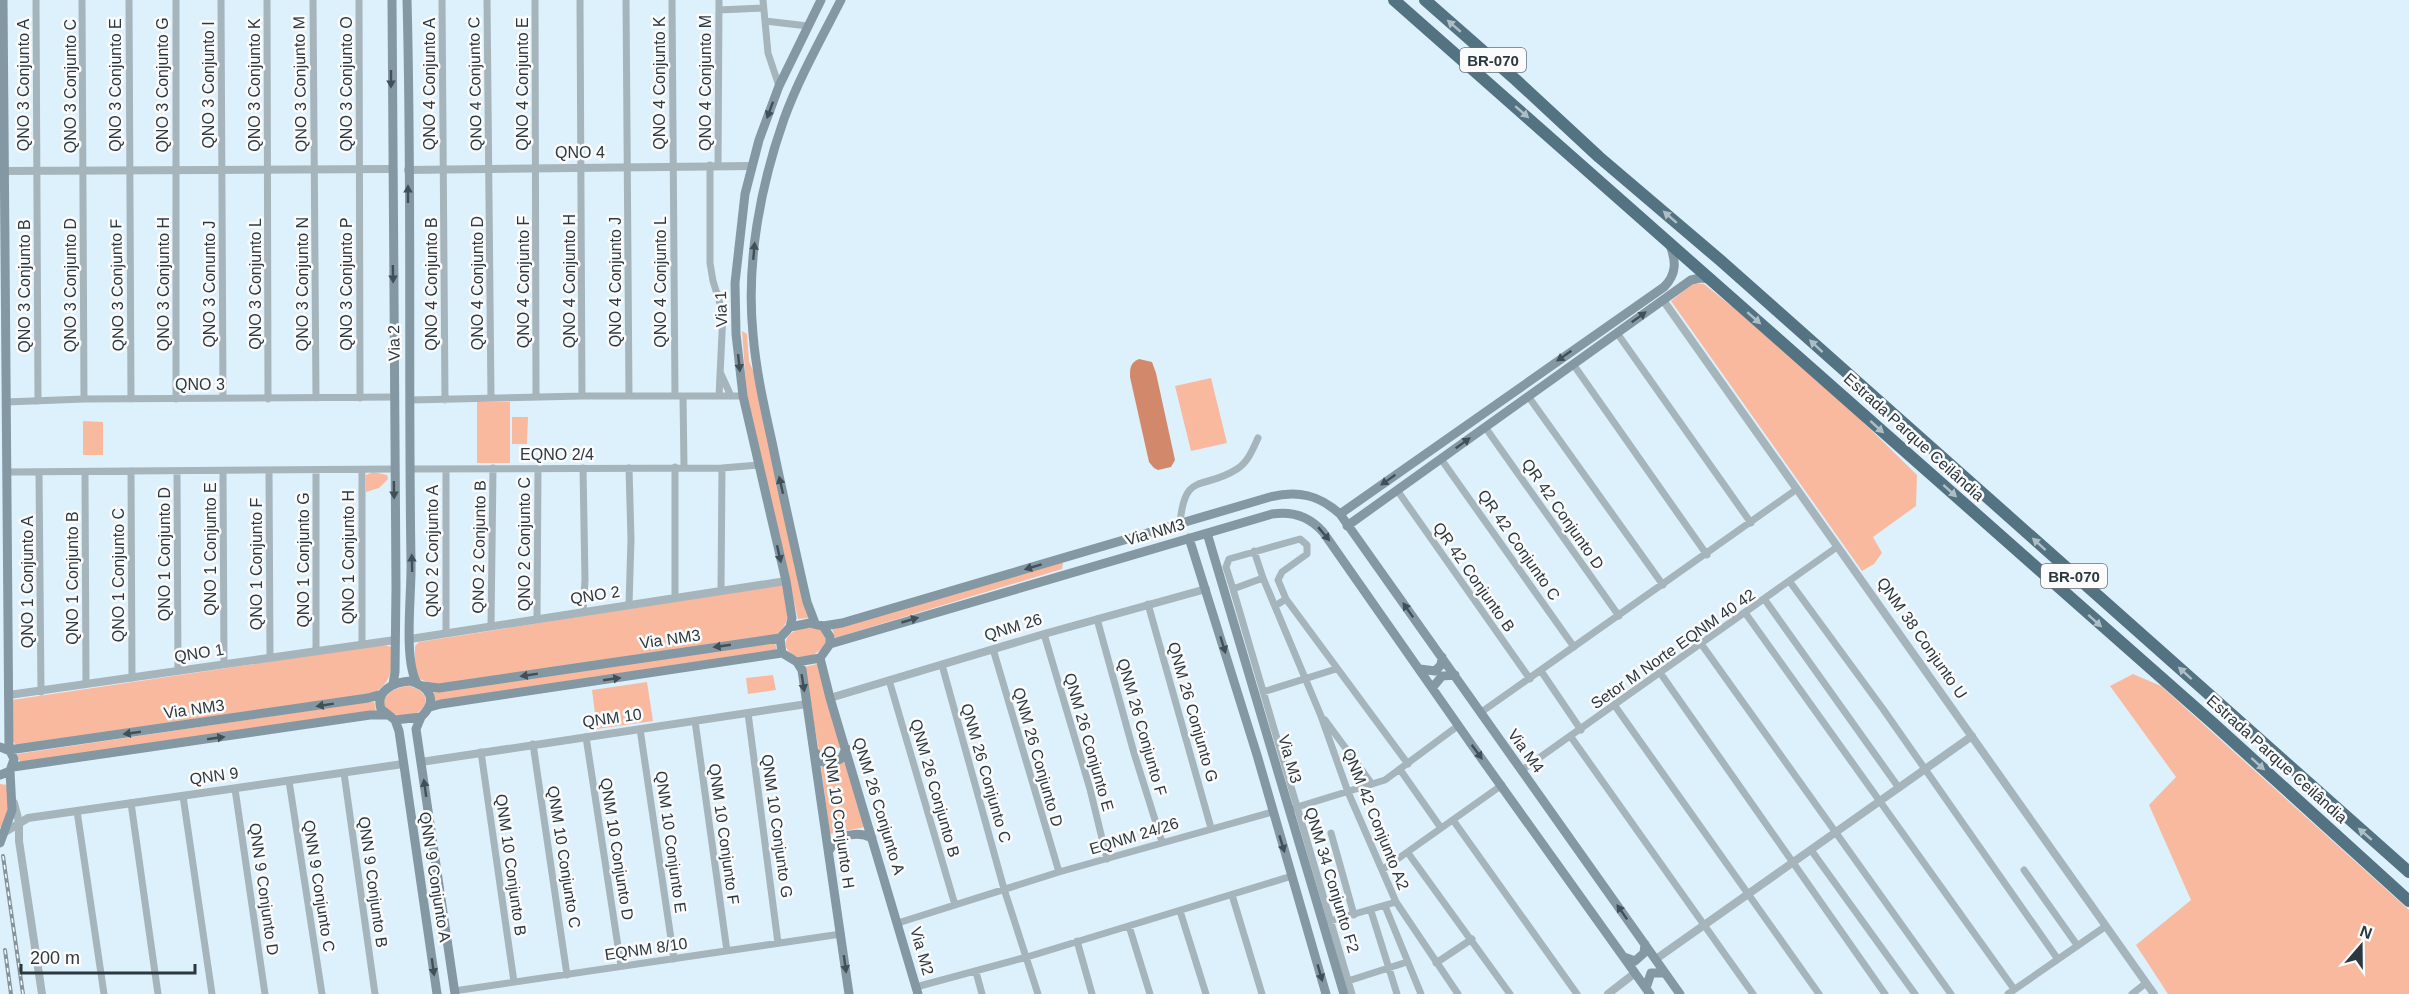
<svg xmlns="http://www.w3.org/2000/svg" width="2409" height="994" font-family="Arial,sans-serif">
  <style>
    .green { fill: #f9b99f }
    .water { fill: #d2896b }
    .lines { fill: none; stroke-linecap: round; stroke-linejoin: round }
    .minor { stroke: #a6b4bc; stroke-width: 7 }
    .tertiary { stroke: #a6b4bc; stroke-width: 8 }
    .secondary { stroke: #8398a3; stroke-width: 9 }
    .motorway { stroke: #537282; stroke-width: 12 }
    .rail-casing { stroke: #84949d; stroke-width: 4 }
    .rail { stroke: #fbfbfb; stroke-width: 1.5; stroke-dasharray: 4.5; stroke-linecap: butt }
    .oneway { fill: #afbdc5 }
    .oneway2 { fill: #415058 }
    .labels { text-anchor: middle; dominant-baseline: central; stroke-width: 5; stroke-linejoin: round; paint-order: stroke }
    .shield { fill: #fbfbfb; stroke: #697277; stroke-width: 1.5 }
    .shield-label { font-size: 15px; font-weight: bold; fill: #2b383f }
    .street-label { font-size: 16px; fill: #2b383f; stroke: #fbfbfb }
  </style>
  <rect width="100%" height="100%" fill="#ddf1fc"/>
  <path class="green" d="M1694,283L1704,284L1735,309L1858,417L1917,475L1916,506L1873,537L1882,553L1874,564L1862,571L1671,301Z
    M742,331L747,334L749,361L754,373L809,618L798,619L747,398Z
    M1211,378L1227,443L1191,451L1175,386Z
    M477,402H510V463H477Z
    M512,417H528L527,444H512Z
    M83,421L103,422V455H83Z
    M373,472L387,475L388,479L379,488L366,492V475Z
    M1060,562L1063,563L1062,569L835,638L832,629Z
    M782,585C791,601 792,623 776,635L433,685L420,679L415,669V646L419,642Z
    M806,627L821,629L827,642C801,680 761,637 806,627Z
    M775,642L777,652L435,702L434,692Z
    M382,645L393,647C392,669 392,686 369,695L16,745L13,741L12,700Z
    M817,664L841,743L840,748L819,751L804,667Z
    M2133,674L2161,686L2409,910V994H2168L2136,945L2191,900L2149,805L2176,777L2110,686Z
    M773,675L776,690L748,694L746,678Z
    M647,682L653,721L597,729L592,690Z
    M410,686C420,689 432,697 422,709C418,714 411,715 405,715C372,716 381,687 410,686Z
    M374,701L376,711L20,762L17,754Z
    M846,762L865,827L830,834L821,767Z
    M0,784L8,785L10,800L3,828L0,827Z"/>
  <path class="water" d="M1139,359L1152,362L1156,373L1175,460L1171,467L1158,470L1154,468L1149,462L1130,377C1130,368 1130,363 1139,359Z"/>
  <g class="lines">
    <path class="minor" d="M36,0L38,401
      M82,0L84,399
      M129,0L131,399
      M176,0V399
      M221,0L223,398
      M267,0L268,399
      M313,0L316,398
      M359,0L360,398
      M442,0L445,400
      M487,0L491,398
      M535,0L536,397
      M580,0L582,396
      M626,0L629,396
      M672,0L675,396
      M763,0L768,53L779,86
      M719,10L763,8
      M765,21L808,26
      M710,165V263L713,281L723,313L719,396
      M718,166L719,0
      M1617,333L1751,523
      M1573,364L1707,555
      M721,374L731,396
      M683,396L684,467
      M1528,396L1663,585
      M411,400L582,396H743
      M6,402L84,399L394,397
      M1485,427L1619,616
      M1441,459L1574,647
      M675,467V598
      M629,468L631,539L629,605
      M411,469L722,468L759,465
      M269,470L270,658
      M316,470V650
      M131,471L132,678
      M223,471L224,664
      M7,472L394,469
      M39,472L41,692
      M85,472L86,684
      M177,472L178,671
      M1397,490L1530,679
      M1180,523C1185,470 1203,491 1237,469C1248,462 1253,449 1258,438
      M1254,551L1263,578L1321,716L1348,792L1396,902L1330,921
      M1263,578L1233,589L1352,994
      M1790,582L1883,709L2057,958
      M1233,589L1226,567L1229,559L1300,539L1307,545V554L1282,572L1278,580L1286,599
      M721,590L722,468
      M1765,600L1899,788
      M1148,604L1211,828
      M1275,606L1286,599L1408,764
      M583,612L585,580L583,468
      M1746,614L2014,989
      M537,619L538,468
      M1097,619L1134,753L1162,842
      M491,626L493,468
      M446,633V469
      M1044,634L1090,789L1107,859
      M362,644V470
      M1702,645L1951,994
      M993,649L1059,872
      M942,665L1004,889L1038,994
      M1541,671L1581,730
      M1661,674L1885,994
      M889,680L955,905
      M1263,692L1336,669
      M1615,706L1819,994
      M748,713L778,943
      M1480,713L1797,489
      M1325,720L1372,784
      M695,721L727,951
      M640,729L674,959
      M586,737L621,966
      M1571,737L1753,994
      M533,744L567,975
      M481,752L514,982
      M1522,770L1837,547
      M1401,771L1441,828
      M344,773L375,994
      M289,781L322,994
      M235,789L265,994
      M183,796L212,994
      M131,803L158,994
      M1294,808L1385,780L1459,725
      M77,811L104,994
      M1453,820L1577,994
      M1331,833L1354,915
      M1811,850L1915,994
      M1408,853L1510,994
      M1382,870L1502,785
      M2024,870L2077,945
      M1232,895L1262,994
      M1396,902L1458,994
      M1385,906L1421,994
      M1180,911L1206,994
      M1371,911L1397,994
      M898,923L1059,872L1272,812
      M1129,926L1150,994
      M1077,941L1092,994
      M1436,963L1472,939
      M976,972L982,994
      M1348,981L1407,962
      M916,987L1027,957L1292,876
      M454,991L841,934
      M2008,994L2106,926
      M2132,994L2146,983"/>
    <path class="tertiary" d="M408,170L752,166
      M5,171L391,169
      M1663,300L2154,994
      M410,639L786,581
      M9,695L395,640
      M830,698L1044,634L1206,589
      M421,762L807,704
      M14,803L19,822V841L42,994
      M5,832L28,818L403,764
      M1656,959L1972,736
      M1608,994L1635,973"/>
    <path class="secondary" d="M3,0L9,750L368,698L382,694
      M392,0L396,587L395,672L393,684
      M407,0C412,187 408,375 411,562C412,592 403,660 417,683
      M1340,514L1664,287C1677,274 1676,261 1670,245
      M1347,526L1691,280L1700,278L1710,279
      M1207,533L1344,994
      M1189,538L1257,755L1326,994
      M810,623L823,626L830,637V644L820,658L797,662L782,653L780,638L790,627Z
      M815,623L807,602C795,549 783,496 772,442C764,406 756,371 753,334C746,263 760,187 784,119C799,78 821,39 841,0
      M823,626L842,623L1270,497C1298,490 1319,495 1340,514L1680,994
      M790,627L792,618L786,581L743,396L736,334L735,283L745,194L759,140L779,86L821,0
      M830,644L1272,514C1292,511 1310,517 1323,532L1474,748L1650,994
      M820,658L830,698L918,994
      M797,662L802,670L849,994
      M1420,669L1435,671L1441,665L1442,657
      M410,681C431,687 438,701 421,717L395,720L381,709C375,691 394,682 410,681Z
      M423,686L439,688L780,638
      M1433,687L1442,676L1455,675
      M430,707L441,704L782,653
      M421,717L416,729L455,994
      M395,720L399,731L437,994
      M0,747L10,751L14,759L10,771L0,775
      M816,753L823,762L833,763L842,758L846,748
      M13,767L370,715H386
      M0,843L12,810L10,771
      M829,851C836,835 857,830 872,838
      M1624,957L1635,961L1644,953L1645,944
      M1646,988L1651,973H1665"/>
    <path class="motorway" d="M1394,0L2215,725L2409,901
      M1425,0L1516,80L1599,157L1720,260L2409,872"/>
    <g class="rail-casing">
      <path id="rail" d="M3,856L23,994
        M5,950L11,994"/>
    </g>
    <use href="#rail" class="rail"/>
  </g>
  <defs><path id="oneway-solid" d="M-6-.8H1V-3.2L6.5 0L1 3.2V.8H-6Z" transform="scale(1.5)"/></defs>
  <g class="oneway">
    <use href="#oneway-solid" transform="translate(1454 26) rotate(-139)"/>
    <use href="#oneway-solid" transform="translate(1522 112) rotate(41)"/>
    <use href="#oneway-solid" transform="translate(1670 217) rotate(-139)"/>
    <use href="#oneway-solid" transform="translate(1754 318) rotate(41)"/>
    <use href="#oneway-solid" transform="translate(1816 346) rotate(-137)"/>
    <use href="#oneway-solid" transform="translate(1877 427) rotate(42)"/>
    <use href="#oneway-solid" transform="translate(1950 491) rotate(42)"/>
    <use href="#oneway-solid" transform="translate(2039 544) rotate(-138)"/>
    <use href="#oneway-solid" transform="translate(2095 621) rotate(42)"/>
    <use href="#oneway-solid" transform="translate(2185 673) rotate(-138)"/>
    <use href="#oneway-solid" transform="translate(2258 764) rotate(42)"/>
    <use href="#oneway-solid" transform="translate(2365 834) rotate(-139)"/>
  </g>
  <g class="oneway2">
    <use href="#oneway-solid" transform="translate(391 79) rotate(90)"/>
    <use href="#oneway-solid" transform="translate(770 110) rotate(110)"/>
    <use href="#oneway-solid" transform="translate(408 194) rotate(-90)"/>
    <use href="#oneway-solid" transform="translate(754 251) rotate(-85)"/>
    <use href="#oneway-solid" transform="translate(393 274) rotate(89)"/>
    <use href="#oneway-solid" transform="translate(1639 317) rotate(-36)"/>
    <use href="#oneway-solid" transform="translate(1564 356) rotate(145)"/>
    <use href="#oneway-solid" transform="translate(739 363) rotate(84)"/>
    <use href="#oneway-solid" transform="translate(1463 443) rotate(-36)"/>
    <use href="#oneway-solid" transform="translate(1388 480) rotate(145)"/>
    <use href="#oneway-solid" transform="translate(781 485) rotate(-103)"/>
    <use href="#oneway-solid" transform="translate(394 490) rotate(89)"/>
    <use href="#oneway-solid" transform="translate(1324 534) rotate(50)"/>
    <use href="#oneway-solid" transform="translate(779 554) rotate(77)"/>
    <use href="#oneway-solid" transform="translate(412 563) rotate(-91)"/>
    <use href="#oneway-solid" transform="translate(1033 567) rotate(163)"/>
    <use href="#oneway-solid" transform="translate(1408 610) rotate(-125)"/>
    <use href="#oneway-solid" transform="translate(910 620) rotate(-16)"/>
    <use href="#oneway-solid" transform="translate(1223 645) rotate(73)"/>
    <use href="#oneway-solid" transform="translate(722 646) rotate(172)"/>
    <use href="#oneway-solid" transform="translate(529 675) rotate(171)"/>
    <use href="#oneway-solid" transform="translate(612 679) rotate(-8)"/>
    <use href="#oneway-solid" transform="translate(803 683) rotate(81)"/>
    <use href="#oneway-solid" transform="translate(325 705) rotate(171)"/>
    <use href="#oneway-solid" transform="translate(132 733) rotate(172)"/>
    <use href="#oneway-solid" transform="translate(216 738) rotate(-8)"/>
    <use href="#oneway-solid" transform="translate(1477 752) rotate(54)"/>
    <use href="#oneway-solid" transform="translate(425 788) rotate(-98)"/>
    <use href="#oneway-solid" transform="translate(1282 844) rotate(73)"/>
    <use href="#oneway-solid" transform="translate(1622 912) rotate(-125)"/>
    <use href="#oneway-solid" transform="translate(845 964) rotate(82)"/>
    <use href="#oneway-solid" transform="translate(433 967) rotate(82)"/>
    <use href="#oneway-solid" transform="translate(1320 973) rotate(74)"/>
  </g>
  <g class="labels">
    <g class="shield">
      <rect x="1460" y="48" width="66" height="24" rx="4.5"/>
      <rect x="2041" y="564" width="66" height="24" rx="4.5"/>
    </g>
    <g class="shield-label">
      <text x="1493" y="60">BR-070</text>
      <text x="2074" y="576">BR-070</text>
    </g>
    <g class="street-label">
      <text transform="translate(659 83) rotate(-90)">QNO 4 Conjunto K</text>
      <text transform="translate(705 83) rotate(-90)">QNO 4 Conjunto M</text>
      <text transform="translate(300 84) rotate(-91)">QNO 3 Conjunto M</text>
      <text transform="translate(346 84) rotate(-90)">QNO 3 Conjunto O</text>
      <text transform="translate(429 84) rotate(-90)">QNO 4 Conjunto A</text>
      <text transform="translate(475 84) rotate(-91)">QNO 4 Conjunto C</text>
      <text transform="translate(522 84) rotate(-90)">QNO 4 Conjunto E</text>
      <text transform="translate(23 85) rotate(-90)">QNO 3 Conjunto A</text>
      <text transform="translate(115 85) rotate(-90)">QNO 3 Conjunto E</text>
      <text transform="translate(162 85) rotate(-90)">QNO 3 Conjunto G</text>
      <text transform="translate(208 85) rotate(-90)">QNO 3 Conjunto I</text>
      <text transform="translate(254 85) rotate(-90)">QNO 3 Conjunto K</text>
      <text transform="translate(70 86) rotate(-90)">QNO 3 Conjunto C</text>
      <text x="580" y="152">QNO 4</text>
      <text transform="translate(569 281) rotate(-90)">QNO 4 Conjunto H</text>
      <text transform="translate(523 282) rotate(-90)">QNO 4 Conjunto F</text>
      <text transform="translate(615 282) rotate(-90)">QNO 4 Conjunto J</text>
      <text transform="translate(660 282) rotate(-90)">QNO 4 Conjunto L</text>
      <text transform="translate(477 283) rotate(-90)">QNO 4 Conjunto D</text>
      <text transform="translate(163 284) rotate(-90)">QNO 3 Conjunto H</text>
      <text transform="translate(209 284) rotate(-90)">QNO 3 Conunto J</text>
      <text transform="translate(255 284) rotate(-90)">QNO 3 Conjunto L</text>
      <text transform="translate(302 284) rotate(-90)">QNO 3 Conjunto N</text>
      <text transform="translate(346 284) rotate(-90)">QNO 3 Conjunto P</text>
      <text transform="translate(431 284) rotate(-90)">QNO 4 Conjunto B</text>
      <text transform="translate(70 285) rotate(-90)">QNO 3 Conjunto D</text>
      <text transform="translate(117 285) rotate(-91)">QNO 3 Conjunto F</text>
      <text transform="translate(24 286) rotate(-90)">QNO 3 Conjunto B</text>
      <text transform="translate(721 309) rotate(-92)">Via 1</text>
      <text transform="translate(394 343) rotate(-91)">Via 2</text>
      <text x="200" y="384">QNO 3</text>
      <text transform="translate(1914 437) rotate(42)">Estrada Parque Ceilândia</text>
      <text x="557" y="454">EQNO 2/4</text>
      <text transform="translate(1563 514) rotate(55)">QR 42 Conjunto D</text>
      <text transform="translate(1155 532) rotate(-16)">Via NM3</text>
      <text transform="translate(524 544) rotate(-90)">QNO 2 Conjunto C</text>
      <text transform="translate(1519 545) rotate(55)">QR 42 Conjunto C</text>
      <text transform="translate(479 547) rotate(-89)">QNO 2 Conjunto B</text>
      <text transform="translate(210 549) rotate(-90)">QNO 1 Conjunto E</text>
      <text transform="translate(432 551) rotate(-90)">QNO 2 Conjunto A</text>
      <text transform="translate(164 554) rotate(-90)">QNO 1 Conjunto D</text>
      <text transform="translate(348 557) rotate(-90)">QNO 1 Conjunto H</text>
      <text transform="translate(303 560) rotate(-90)">QNO 1 Conjunto G</text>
      <text transform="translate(256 564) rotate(-90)">QNO 1 Conjunto F</text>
      <text transform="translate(118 575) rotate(-90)">QNO 1 Conjunto C</text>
      <text transform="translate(1474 577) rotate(55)">QR 42 Conjunto B</text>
      <text transform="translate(72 578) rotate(-90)">QNO 1 Conjunto B</text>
      <text transform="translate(27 582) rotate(-90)">QNO 1 Conjunto A</text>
      <text transform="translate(595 595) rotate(-9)">QNO 2</text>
      <text transform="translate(1013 627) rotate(-17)">QNM 26</text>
      <text transform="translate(1922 638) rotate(55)">QNM 38 Conjunto U</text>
      <text transform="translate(670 639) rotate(-8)">Via NM3</text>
      <text transform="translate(1673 649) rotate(-35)">Setor M Norte EQNM 40 42</text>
      <text transform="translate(199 653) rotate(-9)">QNO 1</text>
      <text transform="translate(194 709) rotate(-8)">Via NM3</text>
      <text transform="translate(1193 712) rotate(74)">QNM 26 Conjunto G</text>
      <text transform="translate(612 718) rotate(-8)">QNM 10</text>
      <text transform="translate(1142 727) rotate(74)">QNM 26 Conjunto F</text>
      <text transform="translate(1089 742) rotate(74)">QNM 26 Conjunto E</text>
      <text transform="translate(1526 751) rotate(54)">Via M4</text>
      <text transform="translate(1038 757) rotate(74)">QNM 26 Conjunto D</text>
      <text transform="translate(1290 759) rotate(74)">Via M3</text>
      <text transform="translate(2277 759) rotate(42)">Estrada Parque Ceilândia</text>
      <text transform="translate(986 773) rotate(74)">QNM 26 Conjunto C</text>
      <text transform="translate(214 776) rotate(-8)">QNN 9</text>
      <text transform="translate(935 788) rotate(74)">QNM 26 Conjunto B</text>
      <text transform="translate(879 806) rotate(73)">QNM 26 Conjunto A</text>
      <text transform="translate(839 817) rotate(82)">QNM 10 Conjunto H</text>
      <text transform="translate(1376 819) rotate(68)">QNM 42 Conjunto A2</text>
      <text transform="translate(777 826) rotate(82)">QNM 10 Conjunto G</text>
      <text transform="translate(724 834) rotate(82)">QNM 10 Conjunto F</text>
      <text transform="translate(1134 836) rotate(-17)">EQNM 24/26</text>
      <text transform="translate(671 842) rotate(82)">QNM 10 Conjunto E</text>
      <text transform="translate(617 849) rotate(81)">QNM 10 Conjunto D</text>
      <text transform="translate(564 857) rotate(81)">QNM 10 Conjunto C</text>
      <text transform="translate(511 865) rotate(82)">QNM 10 Conjunto B</text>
      <text transform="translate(435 877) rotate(81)">QNN 9 Conjunto A</text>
      <text transform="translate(1332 880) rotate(73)">QNM 34 Conjunto F2</text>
      <text transform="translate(373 882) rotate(82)">QNN 9 Conjunto B</text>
      <text transform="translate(319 886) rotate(81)">QNN 9 Conjunto C</text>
      <text transform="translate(264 889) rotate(82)">QNN 9 Conjunto D</text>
      <text transform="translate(646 949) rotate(-8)">EQNM 8/10</text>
      <text transform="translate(922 951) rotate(74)">Via M2</text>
    </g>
  </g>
  <g transform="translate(2361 946) rotate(20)" stroke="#fbfbfb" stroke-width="4.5" paint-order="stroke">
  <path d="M0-4.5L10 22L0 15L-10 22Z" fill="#2b383f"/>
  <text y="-9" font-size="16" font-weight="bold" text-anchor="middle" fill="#2b383f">N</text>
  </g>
  <path d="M21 964v9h174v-9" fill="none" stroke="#2b383f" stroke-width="3"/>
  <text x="30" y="964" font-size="18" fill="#2b383f" stroke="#fbfbfb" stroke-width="4.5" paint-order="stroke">200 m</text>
</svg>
